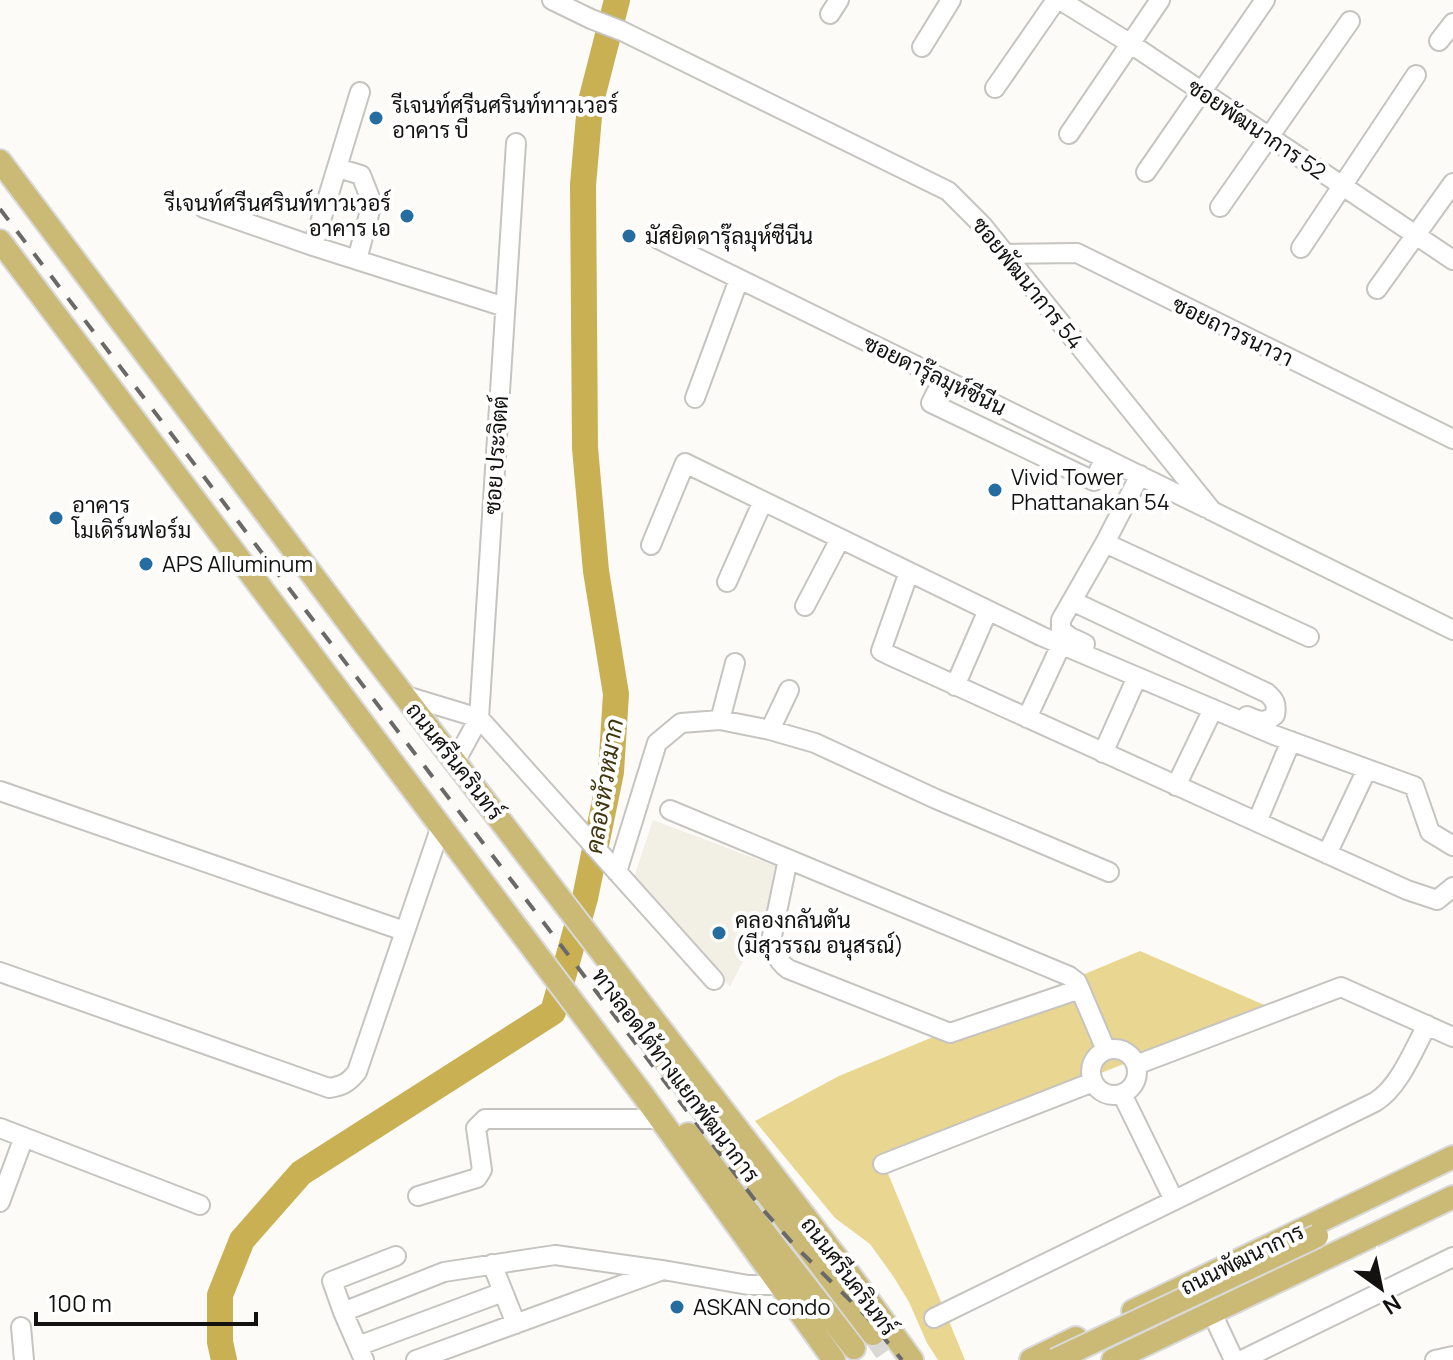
<svg xmlns="http://www.w3.org/2000/svg" width="1453" height="1360" font-family="Manrope,Sarabun,sans-serif">
  <style>
    .built { fill: #f2efe5 }
    .green { fill: #e9d690 }
    .lines { fill: none; stroke-linecap: round; stroke-linejoin: round }
    .river { stroke: #c8b053; stroke-width: 26 }
    .major-tunnel { stroke: #d9d8d5; stroke-width: 22; stroke-dasharray: 22 11; stroke-linecap: butt }
    .minor-casing { stroke: #c5c4c1; stroke-width: 22 }
    .major-casing { stroke: #d9d9d9; stroke-width: 26 }
    .minor { stroke: #fff; stroke-width: 18 }
    .major { stroke: #caba76; stroke-width: 22 }
    .rail { stroke: #6a6967; stroke-width: 4; stroke-dasharray: 14 14; stroke-linecap: butt }
    .major-bridge-casing { stroke: #d9d9d9; stroke-width: 26; stroke-linecap: butt }
    .major-bridge { stroke: #caba76; stroke-width: 22 }
    .poi-dot { fill: #256ca0; stroke: #fff; stroke-width: 3 }
    .labels { text-anchor: middle; dominant-baseline: central; stroke-width: 8; stroke-linejoin: round; paint-order: stroke }
    .poi-label { font-size: 22px; fill: #131211; stroke: #fff; text-anchor: start }
    .street-label { font-size: 22px; fill: #131211; stroke: #fff }
    .water-label { font-size: 24px; font-style: italic; fill: #40360d; stroke: #fff }
  </style>
  <rect width="100%" height="100%" fill="#fcfbf8"/>
  <path class="built" d="M653,820L789,871L730,987L633,880Z"/>
  <path class="green" d="M1140,951L1269,1007L882,1159L965,1360H938L927,1343L909,1302L893,1276L870,1244L835,1218L755,1121L839,1076Z"/>
  <g class="lines">
    <path class="river" d="M224,1360L220,1342V1295L242,1240L301,1173L553,1012L585,898L611,772L616,694L596,571L585,448L583,185L590,105L617,0"/>
    <path class="major-tunnel" d="M873,1334L891,1360"/>
    <g class="minor-casing">
      <path id="minor" d="M552,0L591,19L622,31L948,191L982,225L1212,511L1453,630
        M1060,0L1131,44L1453,260
        M830,14L839,0
        M1439,41L1453,23
        M922,47L951,0
        M995,88L1056,0
        M1069,134L1160,0
        M338,168L361,175L372,203L357,260
        M1146,172L1265,0
        M1220,207L1350,21
        M204,208L313,246L505,307
        M658,239L1206,508
        M313,246L360,92
        M1301,248L1416,75
        M1006,254L1077,253L1453,439
        M1377,289L1453,183
        M943,379L931,403L1094,481L1105,458
        M695,398L739,279
        M1105,543L1309,637
        M651,545L685,463L1041,636L1274,735L1414,786L1430,832L1453,846
        M909,572L881,651L889,655L1407,890L1437,900L1453,887
        M727,582L763,501
        M1072,601L1267,693C1275,700 1277,704 1275,715C1265,724 1258,721 1247,716
        M805,606L840,539
        M1085,644L1070,637L1061,630V620L1105,543L1140,475
        M955,686L988,610
        M403,695L479,718L714,980
        M1027,718L1061,645
        M720,720L735,663
        M770,730L789,690
        M1103,753L1137,677
        M455,762L479,718L516,143
        M1176,786L1213,709
        M0,791L404,931
        M670,810L1069,976L1077,982L1080,989L1106,1050
        M1257,822L1291,741
        M1327,854L1367,769
        M788,859L772,936C773,950 776,960 788,969L950,1033L1080,989
        M617,872L657,743L681,723L720,720L770,730L815,743L936,799L1109,872
        M0,972L329,1088C343,1086 349,1082 357,1072L441,826
        M1091 1072a23 23 0 1 1 46 0a23 23 0 1 1-46 0Z
        M1136,1065L1341,987L1453,1037
        M1122,1094L1174,1200
        M0,1128L200,1205
        M883,1164L1093,1082
        M418,1196L477,1178L482,1170L476,1128L485,1119H660
        M0,1202L24,1137
        M492,1264L516,1324
        M343,1312L444,1272L555,1255L661,1270
        M1212,1313L1234,1360
        M934,1318L1375,1102C1399,1088 1414,1049 1427,1025
        M21,1327L24,1360
        M358,1346L503,1292
        M364,1360L343,1312L332,1281L396,1256
        M416,1360L663,1270L748,1285H780
        M1242,1360L1453,1257
        M1435,1360L1453,1356"/>
    </g>
    <g class="major-casing">
      <path id="major" d="M0,161L369,650L850,1275L912,1360
        M0,241L643,1095L834,1360
        M646,1035L873,1334
        M688,1134L854,1348
        M1133,1311L1453,1157
        M1031,1360L1076,1338
        M1113,1360L1453,1197"/>
    </g>
    <use href="#minor" class="minor"/>
    <use href="#major" class="major"/>
    <path class="rail" d="M0,209L758,1204L796,1247L868,1318L902,1360"/>
    <g class="major-bridge-casing">
      <path id="major-bridge" d="M1055,1360L1317,1236"/>
    </g>
    <use href="#major-bridge" class="major-bridge"/>
  </g>
  <g class="poi-dot">
    <circle cx="376" cy="118" r="8"/>
    <circle cx="407" cy="216" r="8"/>
    <circle cx="629" cy="236" r="8"/>
    <circle cx="995" cy="490" r="8"/>
    <circle cx="56" cy="518" r="8"/>
    <circle cx="146" cy="564" r="8"/>
    <circle cx="719" cy="933" r="8"/>
    <circle cx="677" cy="1307" r="8"/>
  </g>
  <g class="labels">
    <g class="poi-label">
      <text x="392" y="105">รีเจนท์ศรีนศรินท์ทาวเวอร์<tspan x="392" dy="25">อาคาร บี</tspan></text>
      <text x="391" y="203" text-anchor="end">รีเจนท์ศรีนศรินท์ทาวเวอร์<tspan x="391" dy="25">อาคาร เอ</tspan></text>
      <text x="645" y="236">มัสยิดดารุ๊ลมุห์ซีนีน</text>
      <text x="1011" y="477">Vivid Tower<tspan x="1011" dy="25">Phattanakan 54</tspan></text>
      <text x="72" y="505">อาคาร<tspan x="72" dy="25">โมเดิร์นฟอร์ม</tspan></text>
      <text x="162" y="564">APS Alluminum</text>
      <text x="735" y="920">คลองกลันตัน<tspan x="735" dy="25">(มีสุวรรณ อนุสรณ์)</tspan></text>
      <text x="693" y="1307">ASKAN condo</text>
    </g>
    <g class="street-label">
      <text transform="translate(1257 129) rotate(34)">ซอยพัฒนาการ 52</text>
      <text transform="translate(1028 283) rotate(51)">ซอยพัฒนาการ 54</text>
      <text transform="translate(1233 331) rotate(26)">ซอยถาวรนาวา</text>
      <text transform="translate(935 375) rotate(26)">ซอยดารุ๊ลมุห์ซีนีน</text>
      <text transform="translate(496 455) rotate(-86)">ซอย ประจิตต์</text>
      <text transform="translate(455 761) rotate(52)">ถนนศรีนครินทร์</text>
      <text transform="translate(676 1075) rotate(53)">ทางลอดใต้ทางแยกพัฒนาการ</text>
      <text transform="translate(1242 1259) rotate(-26)">ถนนพัฒนาการ</text>
      <text transform="translate(849 1276) rotate(53)">ถนนศรีนครินทร์</text>
    </g>
    <g class="water-label">
      <text transform="translate(603 786) rotate(-81)">คลองหัวหมาก</text>
    </g>
  </g>
  <g transform="translate(1381 1288) rotate(147)" stroke="#ffffff" stroke-width="6" paint-order="stroke">
  <path d="M0-6L14 30L0 20L-14 30Z" fill="#131211"/>
  <text y="-12" font-size="22" font-weight="bold" text-anchor="middle" fill="#131211">N</text>
  </g>
  <path d="M36 1312v12h220v-12" fill="none" stroke="#131211" stroke-width="4"/>
  <text x="48" y="1312" font-size="24" fill="#131211" stroke="#ffffff" stroke-width="6" paint-order="stroke">100 m</text>
</svg>
